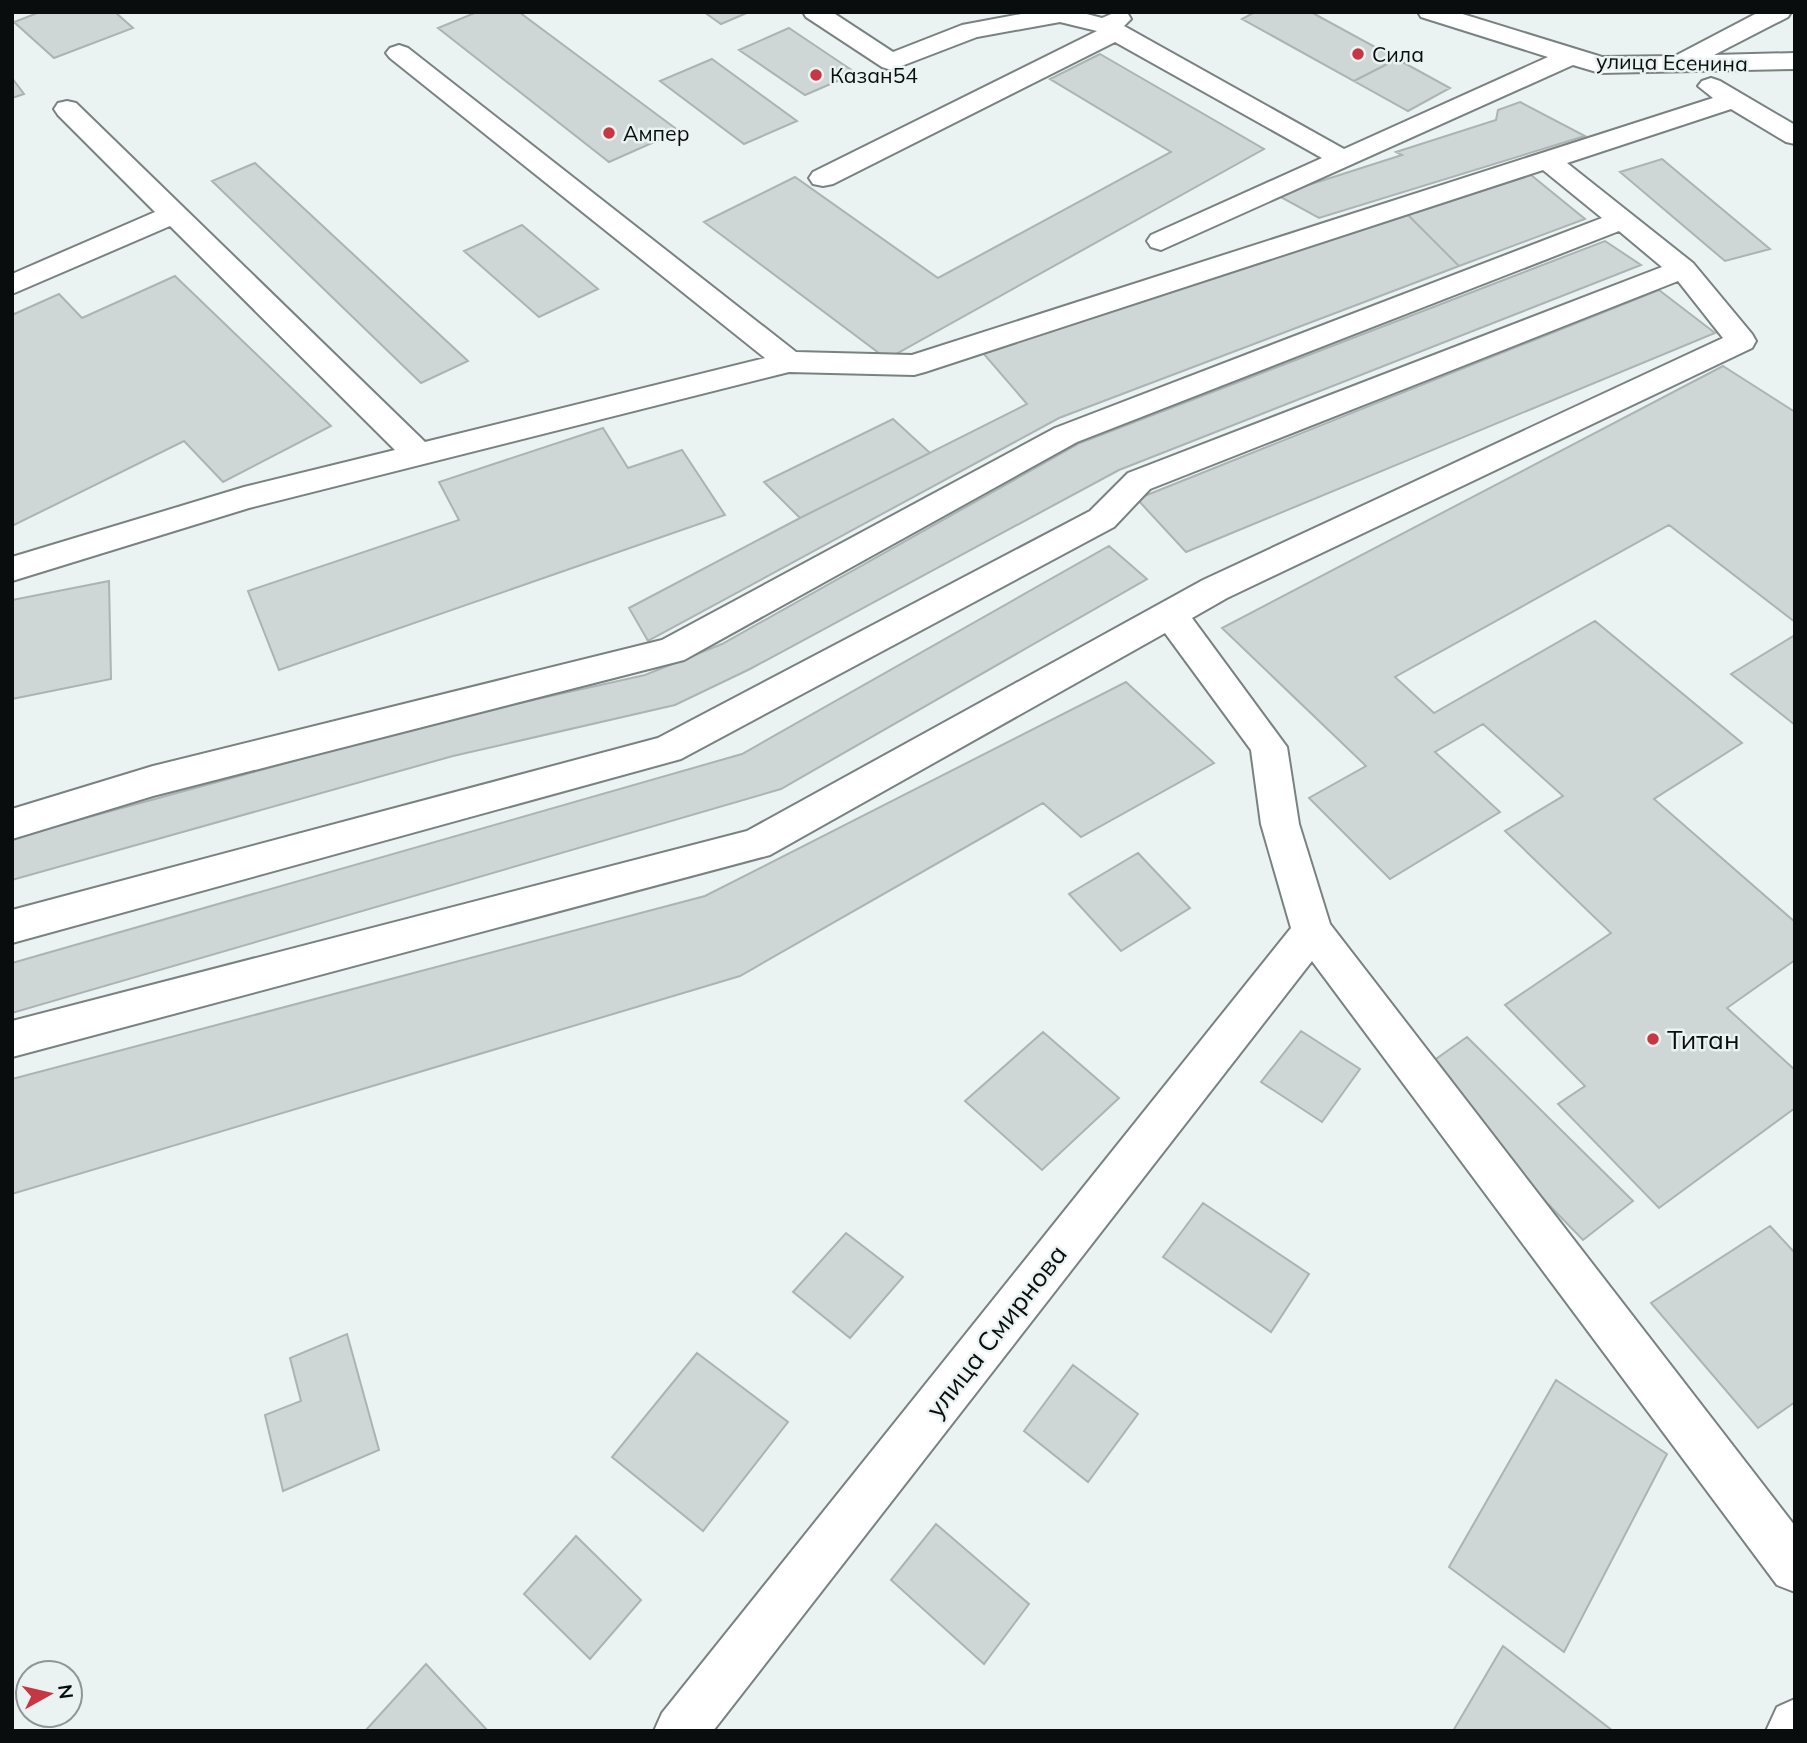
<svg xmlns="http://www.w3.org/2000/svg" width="1807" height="1743" font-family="Mulish,sans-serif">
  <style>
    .building { fill: #ced6d6; stroke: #acb3b3; stroke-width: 2 }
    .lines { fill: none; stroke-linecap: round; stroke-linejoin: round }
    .minor-casing { stroke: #7a8181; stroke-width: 4 }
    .minor { fill: #fff; fill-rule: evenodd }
    .poi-dot { fill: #c63643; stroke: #eaf2f2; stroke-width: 2.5 }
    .labels { text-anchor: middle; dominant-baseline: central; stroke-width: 5; stroke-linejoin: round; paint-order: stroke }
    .far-poi-label { font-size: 21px; fill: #0a0d0d; stroke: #eaf2f2; text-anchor: start }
    .far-street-label { font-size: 21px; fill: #0a0d0d; stroke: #eaf2f2 }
    .poi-label { font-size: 26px; fill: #0a0d0d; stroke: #eaf2f2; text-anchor: start }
    .street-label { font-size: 26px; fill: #0a0d0d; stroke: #eaf2f2 }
  </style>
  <rect width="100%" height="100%" fill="#eaf2f2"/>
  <path class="building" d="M40,12H115L133,28L54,58L14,22Z
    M477,12H519L679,131L609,162L438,28Z
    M704,12H749L721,24Z
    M1255,12H1311L1397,59L1354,81L1242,19Z
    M789,28L856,73L805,95L739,50Z
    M1100,54L1264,149L887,359L704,222L795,177L938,278L1171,152L1050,79Z
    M712,59L797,121L744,144L660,81Z
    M1397,59L1450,88L1408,111L1354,81Z
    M12,78L24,94L12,98Z
    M1520,102L1585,136L1319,218L1277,195L1402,155L1396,152L1496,120L1498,110Z
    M1662,159L1770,249L1725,261L1620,172Z
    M255,163L468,361L421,383L212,181Z
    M1531,175L1585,219L1459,266L1408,215Z
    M1408,215L1459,266L1059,418L648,641L629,608L800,518L1027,404L983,353Z
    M522,225L598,289L539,317L464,251Z
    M1605,241L1641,265L1119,470L750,669L675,705L453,756L12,880V838L448,719L645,675L722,644L1080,443Z
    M175,276L331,426L223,482L184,441L12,526V315L59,294L82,318Z
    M1659,290L1715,333L1186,552L1137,499Z
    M1723,366L1795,412V622L1669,525L1395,677L1434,713L1595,621L1742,743L1654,799L1795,922V960L1727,1008L1795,1070V1108L1659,1208L1558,1104L1585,1086L1505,1005L1611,933L1505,831L1563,796L1483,724L1435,752L1500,812L1390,879L1309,798L1366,766L1222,628Z
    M893,419L930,453L800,518L764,482Z
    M603,428L628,468L682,450L725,515L279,670L248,591L459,520L439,482Z
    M1109,546L1147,579L781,789L12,1013V963L742,754Z
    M109,581L111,679L12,699V600Z
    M1795,635V725L1731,674Z
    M1126,682L1214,763L1081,837L1043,803L740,976L12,1194V1079L705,896Z
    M1138,853L1190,908L1121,951L1069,894Z
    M1301,1031L1360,1069L1322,1122L1261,1082Z
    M1043,1032L1119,1098L1042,1170L965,1101Z
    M1467,1037L1633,1201L1583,1240L1419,1071Z
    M1203,1203L1309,1274L1271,1332L1163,1257Z
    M1770,1226L1795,1253V1402L1758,1428L1651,1303Z
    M846,1233L903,1277L850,1338L793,1292Z
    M347,1334L379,1450L283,1491L265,1415L301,1401L290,1358Z
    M697,1353L788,1422L703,1531L612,1457Z
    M1073,1365L1138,1414L1088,1482L1024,1431Z
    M1556,1380L1667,1454L1564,1652L1449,1567Z
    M936,1524L1029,1604L984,1664L891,1580Z
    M576,1536L641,1600L590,1659L524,1594Z
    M1503,1646L1613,1731H1453Z
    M426,1664L488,1731H365Z"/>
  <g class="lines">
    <g class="minor-casing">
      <path id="minor" d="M803,12H832L893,52L962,25L1032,12H1079L1102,18L1116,12L1128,14L1131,19L1124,26L1344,149L1548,57L1421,17L1418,12H1456L1602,57L1675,56L1759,12H1791L1788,17L1714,55L1795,53V69L1600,73L1573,65L1161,250L1151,247L1147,241L1151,235L1322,158L1115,42L833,184L823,186L813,184L809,178L813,172L1097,31L1060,22L977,37L891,70L882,67L806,17Z
        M399,45L408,48L796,352L912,355L1713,98L1698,86L1702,81L1711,78L1720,81L1795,125V144L1786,142L1731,109L1567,163L1693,263L1752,334L1756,341L1752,348L1227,598L1192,618L1287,747L1299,824L1330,924L1795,1526V1592L1777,1585L1312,961L713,1731H654L662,1713L1291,928L1261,824L1251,750L1165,633L770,855L12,1057V1021L747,831L1203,580L1723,338L1678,281L1150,489L1114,527L681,759L12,943V910L658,738L1090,511L1128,473L1662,267L1619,231L1077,442L684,660L153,796L12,839V809L153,766L662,640L1055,428L1602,218L1543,170L925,372L914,375L789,372L249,508L12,581V557L244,487L395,450L170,226L12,294V274L155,212L58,115L54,109L58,103L67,101L76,103L425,442L765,358L390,58L386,53L390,48Z
        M1795,1699V1731H1766L1777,1707Z"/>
    </g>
    <use href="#minor" class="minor"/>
  </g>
  <g class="poi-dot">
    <circle cx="1358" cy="54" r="7"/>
    <circle cx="816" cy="75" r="7"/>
    <circle cx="609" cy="133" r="7"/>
    <circle cx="1653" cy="1039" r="7"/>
  </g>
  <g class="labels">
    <g class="far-poi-label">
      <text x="1372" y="54">Сила</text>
      <text x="830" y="75">Казан54</text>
      <text x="623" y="133">Ампер</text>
    </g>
    <g class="far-street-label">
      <text transform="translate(1672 62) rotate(1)">улица Есенина</text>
    </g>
    <g class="poi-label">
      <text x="1667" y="1039">Титан</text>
    </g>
    <g class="street-label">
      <text transform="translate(996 1331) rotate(-52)">улица Смирнова</text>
    </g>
  </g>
  <rect width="1807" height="1743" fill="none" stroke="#0a0d0d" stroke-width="28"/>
  <g transform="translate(49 1694) rotate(82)"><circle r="33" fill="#eaf2f2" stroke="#909696" stroke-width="2"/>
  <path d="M0-5L12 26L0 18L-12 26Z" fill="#c63643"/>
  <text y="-10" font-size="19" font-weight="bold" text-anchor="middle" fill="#0a0d0d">N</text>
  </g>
</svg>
